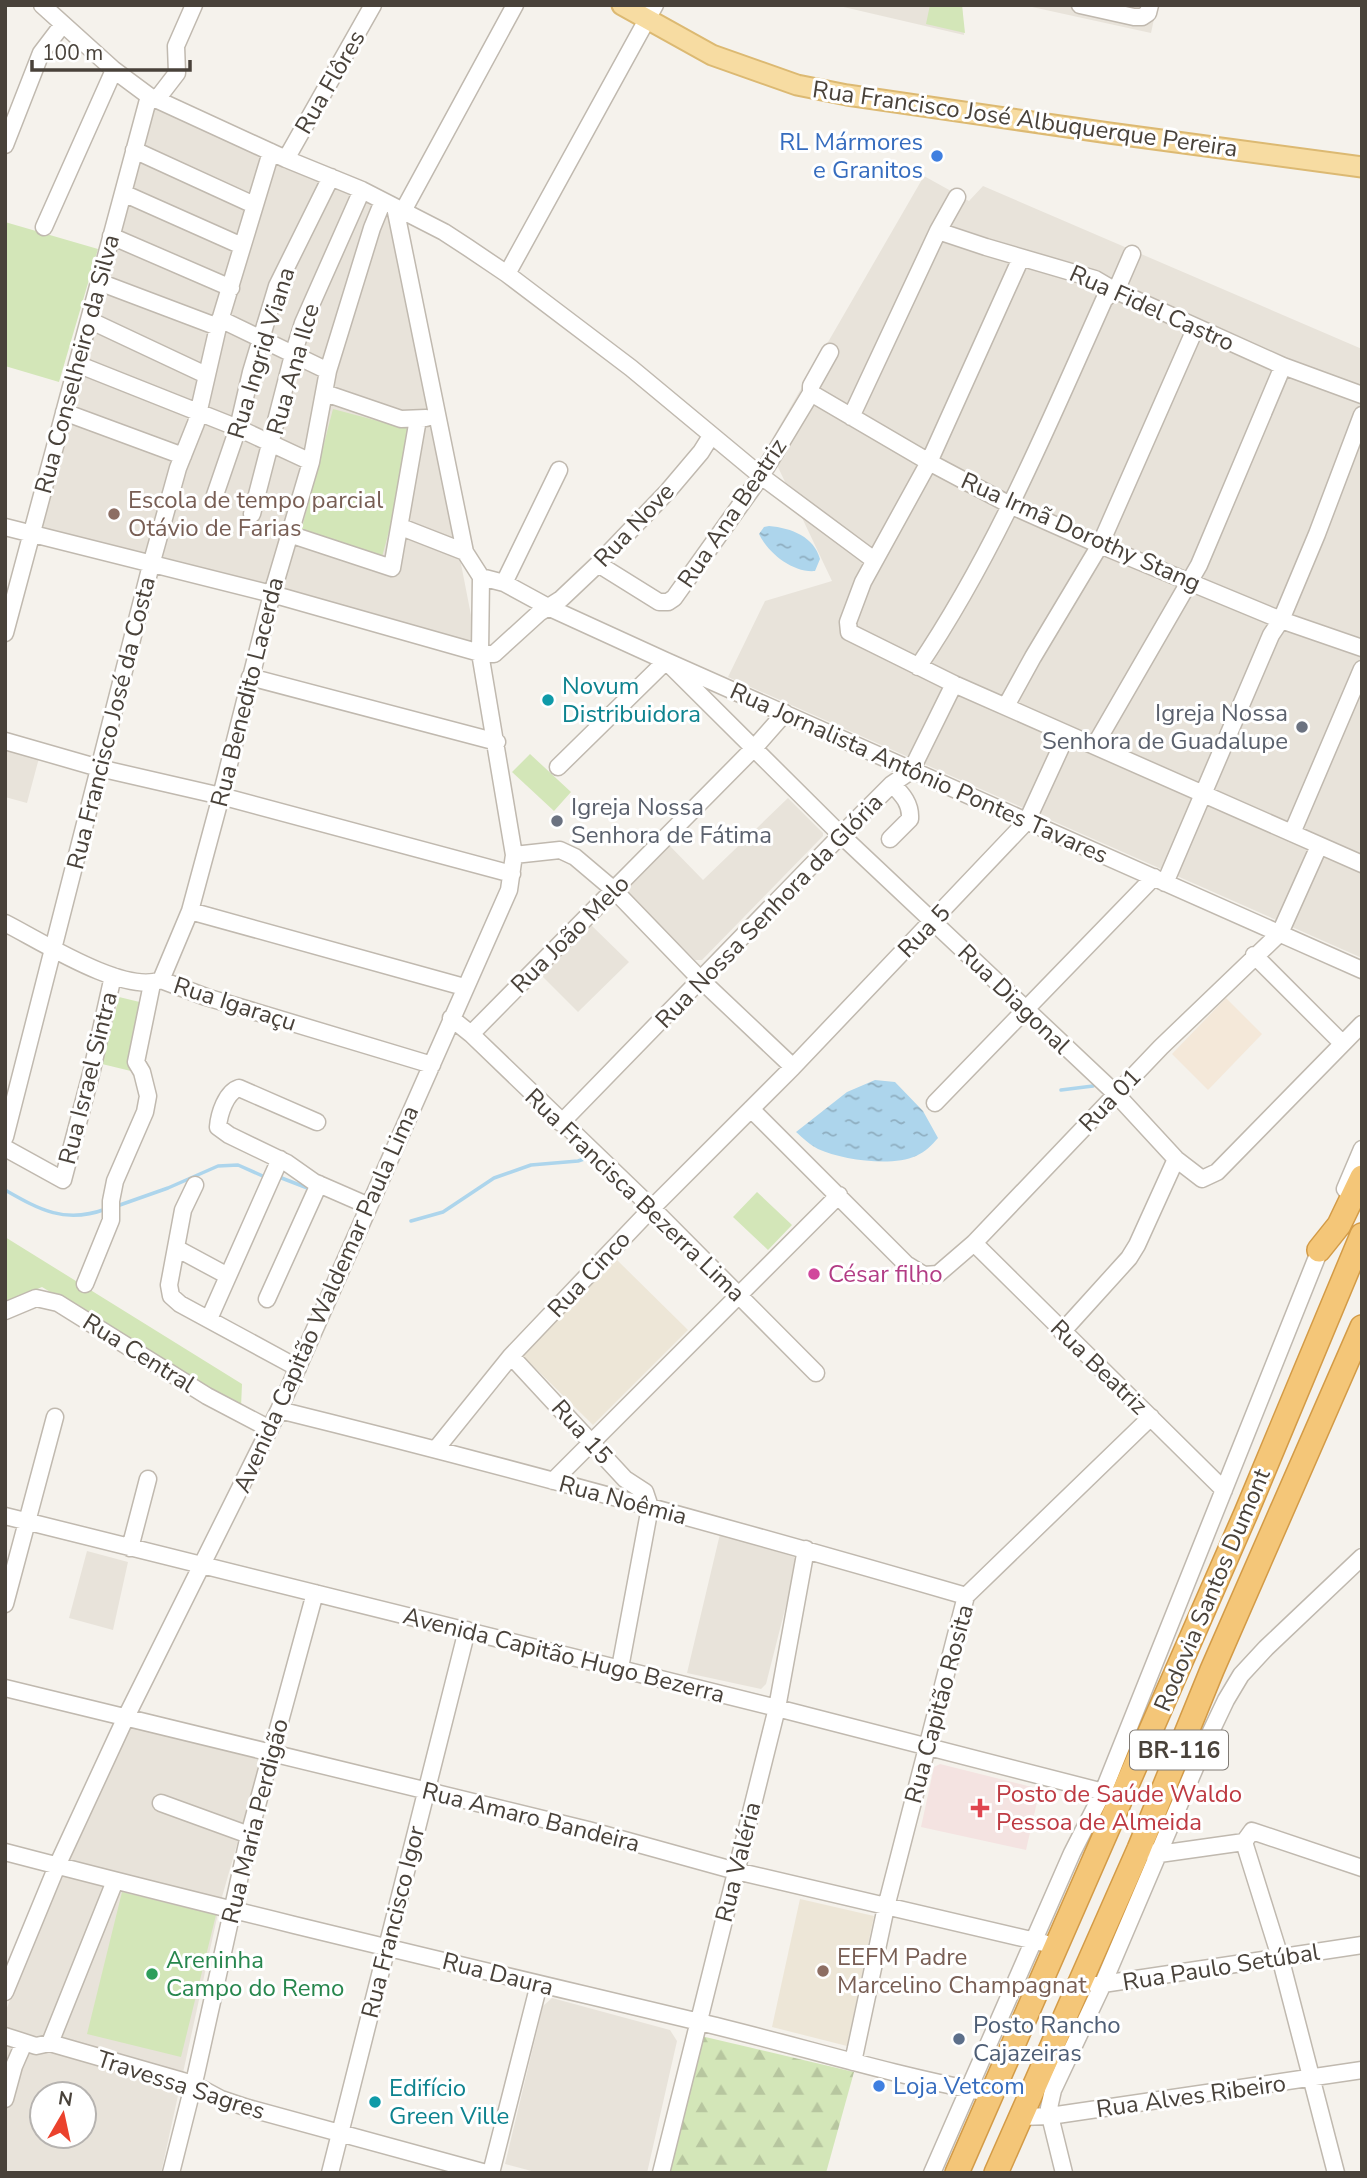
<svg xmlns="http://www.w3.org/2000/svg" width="1367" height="2178" font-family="'Nunito Sans',sans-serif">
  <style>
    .residential { fill: #e8e3da; fill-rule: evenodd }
    .commercial { fill: #f4e8d9 }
    .education { fill: #ede6d7 }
    .medical { fill: #f4e3e1 }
    .green { fill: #d3e6b8 }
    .forest { fill: url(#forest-firs) }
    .water { fill: url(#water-ripples) }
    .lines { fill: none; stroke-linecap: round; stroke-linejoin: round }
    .stream { stroke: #add5ec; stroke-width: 3.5 }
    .minor-casing { stroke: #c0b9af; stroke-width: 19 }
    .major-casing { stroke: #dcb972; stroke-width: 23 }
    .highway-casing { stroke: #d39b47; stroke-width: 26 }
    .minor { stroke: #fff; stroke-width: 16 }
    .major { stroke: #f7dca2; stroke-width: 19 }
    .highway { stroke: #f4c678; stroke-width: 23 }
    .shop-dot { fill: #3f7fe0; stroke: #fff; stroke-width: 2.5 }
    .education-dot { fill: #8d6e63; stroke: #fff; stroke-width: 2.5 }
    .culture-dot { fill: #0f9aa8; stroke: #fff; stroke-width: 2.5 }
    .worship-dot { fill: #6b7280; stroke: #fff; stroke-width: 2.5 }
    .hotel-dot { fill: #d1479c; stroke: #fff; stroke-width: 2.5 }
    .health-dot { fill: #e0444e; stroke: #fff; stroke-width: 2.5 }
    .leisure-dot { fill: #2e9e5b; stroke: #fff; stroke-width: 2.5 }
    .service-dot { fill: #5c6f8a; stroke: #fff; stroke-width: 2.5 }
    .labels { text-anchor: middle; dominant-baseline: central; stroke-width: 6; stroke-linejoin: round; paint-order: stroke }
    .shield { fill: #fff; stroke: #807b75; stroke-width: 2 }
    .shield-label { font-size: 23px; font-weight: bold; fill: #49423a }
    .street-label { font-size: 24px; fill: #49423a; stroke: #fff }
    .shop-label { font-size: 24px; fill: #366cbe; stroke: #fff; text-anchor: end }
    .education-label { font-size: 24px; fill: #785e54; stroke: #fff; text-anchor: start }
    .culture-label { font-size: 24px; fill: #0d838f; stroke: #fff; text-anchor: start }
    .worship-label { font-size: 24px; fill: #5b616d; stroke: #fff; text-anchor: end }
    .hotel-label { font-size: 24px; fill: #b23c85; stroke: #fff; text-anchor: start }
    .health-label { font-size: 24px; fill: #be3a42; stroke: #fff; text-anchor: start }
    .leisure-label { font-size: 24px; fill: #27864d; stroke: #fff; text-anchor: start }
    .service-label { font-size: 24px; fill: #4e5e75; stroke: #fff; text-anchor: start }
  </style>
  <defs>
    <pattern id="forest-firs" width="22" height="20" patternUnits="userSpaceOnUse" patternTransform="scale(1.75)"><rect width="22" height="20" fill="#d3e6b8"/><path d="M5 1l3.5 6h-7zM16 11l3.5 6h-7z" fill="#b7c69f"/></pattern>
    <pattern id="water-ripples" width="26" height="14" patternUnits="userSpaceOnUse" patternTransform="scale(1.75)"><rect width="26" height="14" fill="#add5ec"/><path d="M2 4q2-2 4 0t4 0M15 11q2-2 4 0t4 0" fill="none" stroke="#8faec0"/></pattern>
  </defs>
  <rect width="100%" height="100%" fill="#f5f2ec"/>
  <path class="residential" d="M835,5H962L964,35Z
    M1023,5H1157L1151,33Z
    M149,96L392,210L478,651L28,532Z
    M924,176L969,201L983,186L1362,349V958L728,677L765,601L832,581L768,446Z
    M5,750L39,758L27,803L5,797Z
    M788,798L823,833V836L702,960H695L628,892V886L668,844L703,880Z
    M590,924L629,962L578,1012L541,975Z
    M720,1534L794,1557L797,1562L766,1684L761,1689L687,1673Z
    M87,1551L128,1562L113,1630L69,1618Z
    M129,1727L261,1760L220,1904L161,2173H5V2013L62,1865ZM42,2094H84V2136H42Z
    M552,1998L670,2030L677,2041L647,2173H539L505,2164L543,2006Z"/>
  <path class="commercial" d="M1226,998L1262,1034L1208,1090L1172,1054Z"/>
  <path class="education" d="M616,1259L688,1330L593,1425L521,1354Z
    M800,1899L874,1916L847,2046L772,2027Z"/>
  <path class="medical" d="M940,1764L1040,1789L1026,1850L921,1827L934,1767Z"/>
  <path class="green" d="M930,5H962L965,33L926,24Z
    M5,222L98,249L59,382L5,366Z
    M333,409L416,431L382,557L300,535Z
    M530,754L571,792L554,811L512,772Z
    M119,997L152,1005L135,1072L102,1064Z
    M757,1192L792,1225L768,1250L733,1217Z
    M5,1237L242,1384L241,1407L42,1287L5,1303Z
    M122,1892L216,1915L181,2057L87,2034Z"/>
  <path class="forest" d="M701,2036L854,2072L826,2173H665Z"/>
  <path class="water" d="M769,526C792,528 814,537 820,559L815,571C793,573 768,553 759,534L764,527Z
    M875,1080L895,1082L923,1111L938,1138C932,1145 925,1152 916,1156C892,1167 842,1160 818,1149C810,1145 803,1138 796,1132L847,1092Z"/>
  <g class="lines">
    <path class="stream" d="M1061,1090L1093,1086
      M279,1177L310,1189
      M5,1190C40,1210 65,1224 106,1209
      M117,1206L168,1188L218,1166L238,1165L265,1177
      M411,1221L443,1212L494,1178L531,1165L578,1161L593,1156"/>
    <g class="minor-casing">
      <path id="minor" d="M42,5L114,70L149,96L286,159L362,190L444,232L467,247L507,274L631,368L761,476L874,560
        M1080,5L1134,17H1142L1148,13L1150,5
        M157,99L177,73L176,46L194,5
        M5,145L41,53L63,24
        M134,150L254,205
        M286,159L373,5
        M123,193L242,246
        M395,207L465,552L481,577L504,583L550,608L666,661L1362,970
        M403,211L515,5
        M44,227L114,70
        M938,231L986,247L1095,279L1112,289L1283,366L1362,395
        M111,236L231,288
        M1021,258L929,462L863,582L848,622L849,632L954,684L1362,864
        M507,274L655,5
        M99,282L218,327
        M220,319L328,371
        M89,320L206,375
        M77,364L238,428L311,462
        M325,393L401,419L426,418
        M811,393L929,462L1012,506L1100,545L1281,620L1362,648
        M64,412L183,456
        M851,417L938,231L957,197
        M215,495L238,428L251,372L277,286L331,177
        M252,514L293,355L303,323L362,190
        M5,527L272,594L480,653L494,654L539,613L561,599L598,564L668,491L701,452L711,436
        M401,527L465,552
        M289,534L392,568L418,419
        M598,564L659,602H668L674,598L761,476L811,393V386L830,352
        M504,583L559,470
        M5,633L149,96
        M918,667C995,553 1048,425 1104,300L1119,284L1132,254
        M250,677L497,742
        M1006,706L1033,657L1100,545L1196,327
        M5,741L99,768L221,796L512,874
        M1095,745L1199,565L1283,366
        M558,767L666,661L841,835L1116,1094L1176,1159L1202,1179L1217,1172L1362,1024
        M1292,833L1362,669
        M890,839L910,819C911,804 903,795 892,784
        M514,855L560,850L575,857L614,890L701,980L793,1067
        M1165,883L1271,635L1281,620L1317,534L1362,415
        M190,911L464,987
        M5,923C39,940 124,995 161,980L206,997L432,1065
        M1254,955L1342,1043
        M161,980L190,911L221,796L272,594L311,462L328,371L372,228L383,201
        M451,1018L471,1034L652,1208L816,1373
        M471,1034L755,747L785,713
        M935,1103L1154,877
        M751,1109L906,1264L924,1275L938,1274L974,1243L1161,1047L1280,933L1319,846
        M317,1122L239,1088C226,1092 219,1114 218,1127L229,1135L287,1163L314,1182L369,1206
        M561,1123L841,835L892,784L911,771L954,684
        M5,1137L151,565L178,468L196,423L218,327L271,152
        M5,1148L63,1180L92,1070L113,976
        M195,1185L183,1210L169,1285L171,1296L180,1304L298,1368
        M1345,1189L1362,1149
        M974,1243L1224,1490
        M176,1248L228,1276
        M85,1284L111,1220V1201L115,1181L145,1112L148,1096L142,1072L136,1062L152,984
        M267,1299L319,1184
        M5,1311L36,1298L58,1303L207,1396L270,1429
        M209,1319L280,1159
        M1062,1332L1129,1258L1137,1245L1176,1159
        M511,1356L625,1479L645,1492L650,1507L620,1668
        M279,1410C510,1467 738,1530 966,1596
        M436,1449L511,1356L652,1208L793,1067L1027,821L1067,734
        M553,1481L839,1195
        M5,1516L777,1708L1123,1797
        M130,1548L148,1479
        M5,1604L55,1417
        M5,1688L588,1830L736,1871L1044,1943
        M161,1803L249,1835
        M1244,1842L1280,1957L1336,2173
        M5,1852C234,1912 465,1966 695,2021C790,2043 883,2073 978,2091
        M1151,1852L1159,1854L1244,1842L1252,1831L1362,1868
        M1096,1985L1362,1945
        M5,1992L57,1866L126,1717L279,1410L509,890L514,855L480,653L481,577
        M5,2036L36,2046L50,2043L193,2084L221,2099L248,2108L486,2173
        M50,2043L115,1881
        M853,2062L886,1907L966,1596L1151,1417
        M5,2099L14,2066L24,2043
        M1020,2117L1050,2116L1362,2070
        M171,2173L196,2074L249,1835L315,1593
        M330,2173L467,1630
        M491,2173L539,1984
        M661,2173L777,1708L806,1549
        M932,2173L1072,1853L1103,1792L1323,1242
        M1064,2173L1050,2116L1049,2108L1053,2090L1102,1986L1206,1742L1226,1700L1241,1675L1266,1648L1362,1557"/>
    </g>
    <g class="major-casing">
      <path id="major" d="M622,5L712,55L797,85L847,95L1109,133L1362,167"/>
    </g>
    <g class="highway-casing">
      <path id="highway" d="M1319,1250L1339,1225L1362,1177
        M957,2173L1246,1513L1362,1235
        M996,2173L1139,1849L1212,1670L1362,1327"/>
    </g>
    <use href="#minor" class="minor"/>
    <use href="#major" class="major"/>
    <use href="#highway" class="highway"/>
  </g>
  <g class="shop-dot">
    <circle cx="937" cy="156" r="7"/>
    <circle cx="879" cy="2086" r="7"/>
  </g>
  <g class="education-dot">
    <circle cx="114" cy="514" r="7"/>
    <circle cx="823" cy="1971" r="7"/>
  </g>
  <g class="culture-dot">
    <circle cx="548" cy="700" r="7"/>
    <circle cx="375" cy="2102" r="7"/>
  </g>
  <g class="worship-dot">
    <circle cx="1302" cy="727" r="7"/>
    <circle cx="557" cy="821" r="7"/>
  </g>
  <circle class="hotel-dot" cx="814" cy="1274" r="7"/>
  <path class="health-dot" d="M976.5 1797.5h7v7h7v7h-7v7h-7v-7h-7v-7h7z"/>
  <circle class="leisure-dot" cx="152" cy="1974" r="7"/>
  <circle class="service-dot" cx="959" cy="2039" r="7"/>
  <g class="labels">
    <rect class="shield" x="1130" y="1730.5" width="98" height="39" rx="5"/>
    <g class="shield-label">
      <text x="1179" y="1750">BR-116</text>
    </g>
    <g class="street-label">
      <text transform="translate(330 82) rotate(-60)">Rua Flôres</text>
      <text transform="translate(1025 119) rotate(8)">Rua Francisco José Albuquerque Pereira</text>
      <text transform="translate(1152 308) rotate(24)">Rua Fidel Castro</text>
      <text transform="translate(261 353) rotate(-73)">Rua Ingrid Viana</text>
      <text transform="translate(77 364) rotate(-75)">Rua Conselheiro da Silva</text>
      <text transform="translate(293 369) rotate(-74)">Rua Ana Ilce</text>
      <text transform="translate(732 513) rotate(-56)">Rua Ana Beatriz</text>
      <text transform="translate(634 525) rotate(-47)">Rua Nove</text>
      <text transform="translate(1081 532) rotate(24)">Rua Irmã Dorothy Stang</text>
      <text transform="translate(247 692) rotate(-76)">Rua Benedito Lacerda</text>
      <text transform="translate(111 723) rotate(-76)">Rua Francisco José da Costa</text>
      <text transform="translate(919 773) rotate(24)">Rua Jornalista Antônio Pontes Tavares</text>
      <text transform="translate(769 911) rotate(-46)">Rua Nossa Senhora da Glória</text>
      <text transform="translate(924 931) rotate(-46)">Rua 5</text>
      <text transform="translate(570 934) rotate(-45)">Rua João Melo</text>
      <text transform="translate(1014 999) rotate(44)">Rua Diagonal</text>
      <text transform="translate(235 1004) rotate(18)">Rua Igaraçu</text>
      <text transform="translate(88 1078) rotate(-76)">Rua Israel Sintra</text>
      <text transform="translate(1110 1100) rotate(-46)">Rua 01</text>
      <text transform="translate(635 1195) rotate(44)">Rua Francisca Bezerra Lima</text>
      <text transform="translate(589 1274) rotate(-47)">Rua Cinco</text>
      <text transform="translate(326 1299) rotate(-66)">Avenida Capitão Waldemar Paula Lima</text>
      <text transform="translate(139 1353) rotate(32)">Rua Central</text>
      <text transform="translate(1099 1367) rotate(44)">Rua Beatriz</text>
      <text transform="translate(582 1432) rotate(48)">Rua 15</text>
      <text transform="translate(623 1500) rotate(15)">Rua Noêmia</text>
      <text transform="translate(1212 1590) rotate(-67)">Rodovia Santos Dumont</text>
      <text transform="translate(564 1655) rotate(14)">Avenida Capitão Hugo Bezerra</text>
      <text transform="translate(939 1704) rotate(-75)">Rua Capitão Rosita</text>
      <text transform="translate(531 1817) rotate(14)">Rua Amaro Bandeira</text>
      <text transform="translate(255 1821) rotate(-76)">Rua Maria Perdigão</text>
      <text transform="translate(738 1862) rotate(-76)">Rua Valéria</text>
      <text transform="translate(393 1922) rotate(-76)">Rua Francisco Igor</text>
      <text transform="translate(1221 1967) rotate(-9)">Rua Paulo Setúbal</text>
      <text transform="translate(498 1974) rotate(14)">Rua Daura</text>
      <text transform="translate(181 2085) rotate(18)">Travessa Sagres</text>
      <text transform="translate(1191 2096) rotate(-8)">Rua Alves Ribeiro</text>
    </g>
    <g class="shop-label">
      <text x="923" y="142">RL Mármores<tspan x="923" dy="28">e Granitos</tspan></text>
      <text x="893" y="2086" text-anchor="start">Loja Vetcom</text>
    </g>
    <g class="education-label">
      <text x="128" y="500">Escola de tempo parcial<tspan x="128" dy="28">Otávio de Farias</tspan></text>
      <text x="837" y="1957">EEFM Padre<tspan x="837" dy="28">Marcelino Champagnat</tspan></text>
    </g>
    <g class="culture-label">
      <text x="562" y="686">Novum<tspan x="562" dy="28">Distribuidora</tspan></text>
      <text x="389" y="2088">Edifício<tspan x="389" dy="28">Green Ville</tspan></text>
    </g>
    <g class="worship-label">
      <text x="1288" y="713">Igreja Nossa<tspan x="1288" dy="28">Senhora de Guadalupe</tspan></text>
      <text x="571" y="807" text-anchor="start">Igreja Nossa<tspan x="571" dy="28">Senhora de Fátima</tspan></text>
    </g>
    <g class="hotel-label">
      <text x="828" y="1274">César filho</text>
    </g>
    <g class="health-label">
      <text x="996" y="1794">Posto de Saúde Waldo<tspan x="996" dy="28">Pessoa de Almeida</tspan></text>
    </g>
    <g class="leisure-label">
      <text x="166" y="1960">Areninha<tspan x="166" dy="28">Campo do Remo</tspan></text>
    </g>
    <g class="service-label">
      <text x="973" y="2025">Posto Rancho<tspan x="973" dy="28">Cajazeiras</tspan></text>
    </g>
  </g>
  <rect width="1367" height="2178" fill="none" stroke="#49423a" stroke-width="14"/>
  <g transform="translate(63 2115) rotate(9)"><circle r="33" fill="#ffffff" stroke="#b6b3b0" stroke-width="2"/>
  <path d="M0-5L12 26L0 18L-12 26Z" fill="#eb422d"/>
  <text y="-10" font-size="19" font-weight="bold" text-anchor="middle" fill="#49423a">N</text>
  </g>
  <path d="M32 60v10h158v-10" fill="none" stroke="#49423a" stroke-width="3.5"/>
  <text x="42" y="60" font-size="21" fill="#49423a" stroke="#ffffff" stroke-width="5" paint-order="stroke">100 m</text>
</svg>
